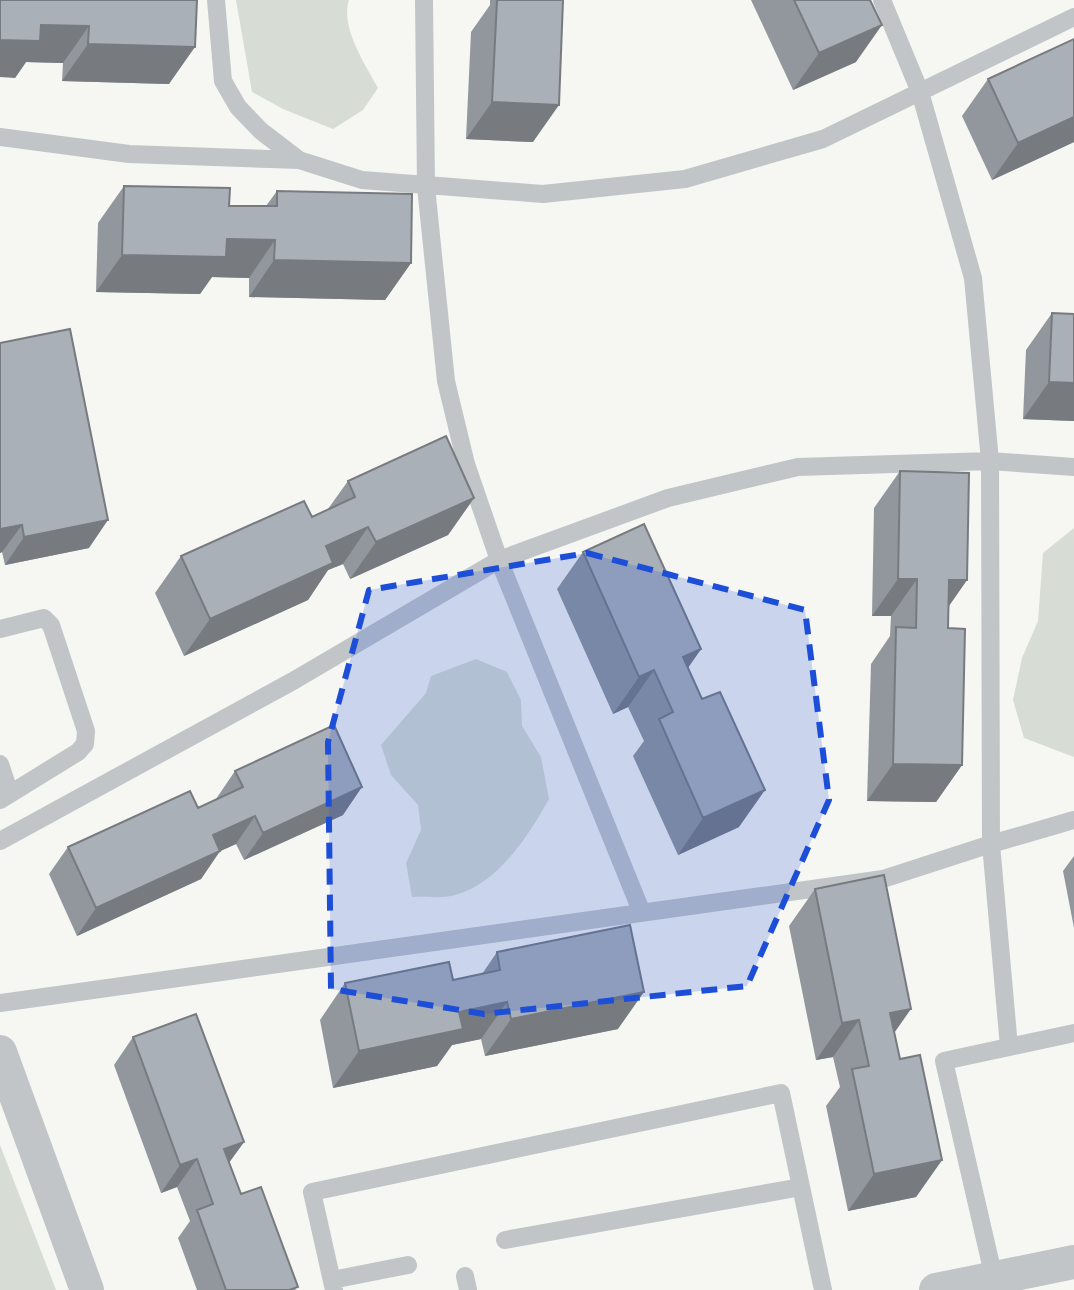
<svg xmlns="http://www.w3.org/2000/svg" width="1074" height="1290" font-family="Cabin,sans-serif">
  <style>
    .green { fill: #d7ddd4 }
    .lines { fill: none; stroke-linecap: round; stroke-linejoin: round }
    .lane { stroke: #c1c5c8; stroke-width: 18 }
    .street { stroke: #c1c5c8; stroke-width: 34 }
    .wall { fill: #92979d }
    .shaded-wall { fill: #777b80 }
    .building { fill: #aab0b7; stroke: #777b80; stroke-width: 2 }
    .marked { fill: #1d4ed8; fill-opacity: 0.2; stroke: #1d4ed8; stroke-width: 6; stroke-dasharray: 16 10; stroke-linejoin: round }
  </style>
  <rect width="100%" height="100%" fill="#f6f6f3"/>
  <path class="green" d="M236,0H349C340,27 365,64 378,88L363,110L333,129L283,109L252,92Z
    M1074,528V757L1024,738L1013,700L1022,658L1038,621L1043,553Z
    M476,659L507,672L521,700L522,726L541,757L549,799C529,835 498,884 455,895C443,899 425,896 412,897L406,863L421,830L418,805L391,775L381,745L426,693L431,676Z
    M0,1145L56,1290H0Z"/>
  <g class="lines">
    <path class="lane" d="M216,0L223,81L238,107L261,131L299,160L362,180L543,194L685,179L823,139L1074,17
      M424,0L426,187L446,381L466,464L499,560L642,913
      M0,137L129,154L299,160
      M0,629L44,618L51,625L86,731L85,744L78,752L0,800
      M0,764L10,794
      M0,841L293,681L499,560L668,498L798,467L990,461L1074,467
      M0,1003L883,879L991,844L990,461L973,278L920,92L882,0
      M1009,1047L991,844L1074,820
      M505,1240L801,1187
      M465,1276L468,1290
      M994,1278L944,1061L1074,1033
      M332,1280L408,1265
      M334,1290L312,1192L781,1093L823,1290"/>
    <path class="street" d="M0,1052L87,1290
      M936,1290L1074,1262"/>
  </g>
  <path class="wall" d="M0,0H197L169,84L62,81L63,63L26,62L15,78Z
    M490,0H563L533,142L466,139L471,32L490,5Z
    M751,0H870L856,62L793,90Z
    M988,79L1074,142L992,180L962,116Z
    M124,186L229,206H266L277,191L411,263L385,300L249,297V278L212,277L200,294L96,292L98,223Z
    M1052,313L1074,421L1023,419L1026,350Z
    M0,343L89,548L5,565L2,552L0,553Z
    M900,471L967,580L949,606L948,628L962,765L936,802L867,801L871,664L890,636L891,616H872L874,508Z
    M348,481L474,498L448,535L350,579L343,564L328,570L308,600L184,656L155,593L181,556L312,517L328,509Z
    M583,552L701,649L688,668L739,827L678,855L633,756L644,741L628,707L613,714L557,589Z
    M235,771L343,815L244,860L236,844L220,851L201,879L77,936L49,874L68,847L198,808L216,799Z
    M1074,856V928L1063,871Z
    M815,889L894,1032L900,1059L942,1160L916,1197L848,1211L826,1106L840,1087L833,1057L816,1060L789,926Z
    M497,952L618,1029L485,1056L481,1039L452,1045L437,1066L333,1088L320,1020L345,983L453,980L482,974Z
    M133,1037L244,1142L229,1163L241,1194L296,1290H197L178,1238L190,1221L177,1187L161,1193L114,1065Z"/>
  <path class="shaded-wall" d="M41,25L89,26L63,63L26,62L15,78L0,77V40Z
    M882,25L856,62L793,90L819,53Z
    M88,44L195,47L169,84L62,81Z
    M492,102L559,105L533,142L466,139Z
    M1074,117V142L992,180L1018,143Z
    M227,239L275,240L249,278L212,277L200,294L96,292L122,255Z
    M274,260L411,263L385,300L249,297Z
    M1049,382L1074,383V421L1023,419Z
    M474,498L448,535L350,579L376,542Z
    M108,520L89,548L5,565L24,537Z
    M22,525L2,552L0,553V529Z
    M368,527L343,564L328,570L308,600L184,656L210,619L326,546Z
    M898,579H917L891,616H872Z
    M949,580H967L941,617Z
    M701,649L675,686L683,657Z
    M654,670L628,707L613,714L639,677Z
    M893,764L962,765L936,802L867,801Z
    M362,787L343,815L244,860L263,833Z
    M765,790L739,827L678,855L703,818Z
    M255,816L236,844L194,863L213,835Z
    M220,851L201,879L77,936L96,908Z
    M644,992L618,1029L485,1056L511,1019Z
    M507,1002L481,1039L452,1045L437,1066L333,1088L359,1051L459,1012Z
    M911,1009L885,1046L864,1050L890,1013Z
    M859,1020L833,1057L816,1060L842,1023Z
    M244,1142L224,1169V1149Z
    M197,1159L177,1187L161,1193L180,1165Z
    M942,1160L916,1197L848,1211L874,1174Z"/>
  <path class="building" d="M0,0H197L195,47L88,44L89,26L41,25L40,41L0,40Z
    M497,0H563L559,105L492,102Z
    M794,0H870L882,25L819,53Z
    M1074,39V117L1018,143L988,79Z
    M124,186L230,188L229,206H277V191L412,194L411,263L274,260L275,240L227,239L226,257L122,255Z
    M1052,313L1074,314V383L1049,382Z
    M70,329L108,520L24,537L22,525L0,529V343Z
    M446,436L474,498L376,542L368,527L326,546L333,563L210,619L181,556L304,501L312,517L355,497L348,481Z
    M900,471L969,473L967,580H949L948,628L965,629L962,765L893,764L896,627L916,628L917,579H898Z
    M644,524L701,649L683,657L702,699L720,692L765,790L703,818L659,719L673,712L654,670L639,677L583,552Z
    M334,725L362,787L263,833L255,816L213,835L220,851L96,908L68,847L190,791L198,808L243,787L235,771Z
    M884,875L911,1009L890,1013L900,1059L920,1055L942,1160L874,1174L852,1069L869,1066L859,1020L842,1023L815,889Z
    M630,925L644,992L511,1019L507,1002L459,1012L463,1029L359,1051L345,983L449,962L453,980L500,970L497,952Z
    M196,1014L244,1142L224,1149L241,1194L261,1187L298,1287L289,1290H226L197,1210L213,1204L197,1159L180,1165L133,1037Z"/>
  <path class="marked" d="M587,553L805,610L829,800L747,986L484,1014L331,989L328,742L369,590Z"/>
</svg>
